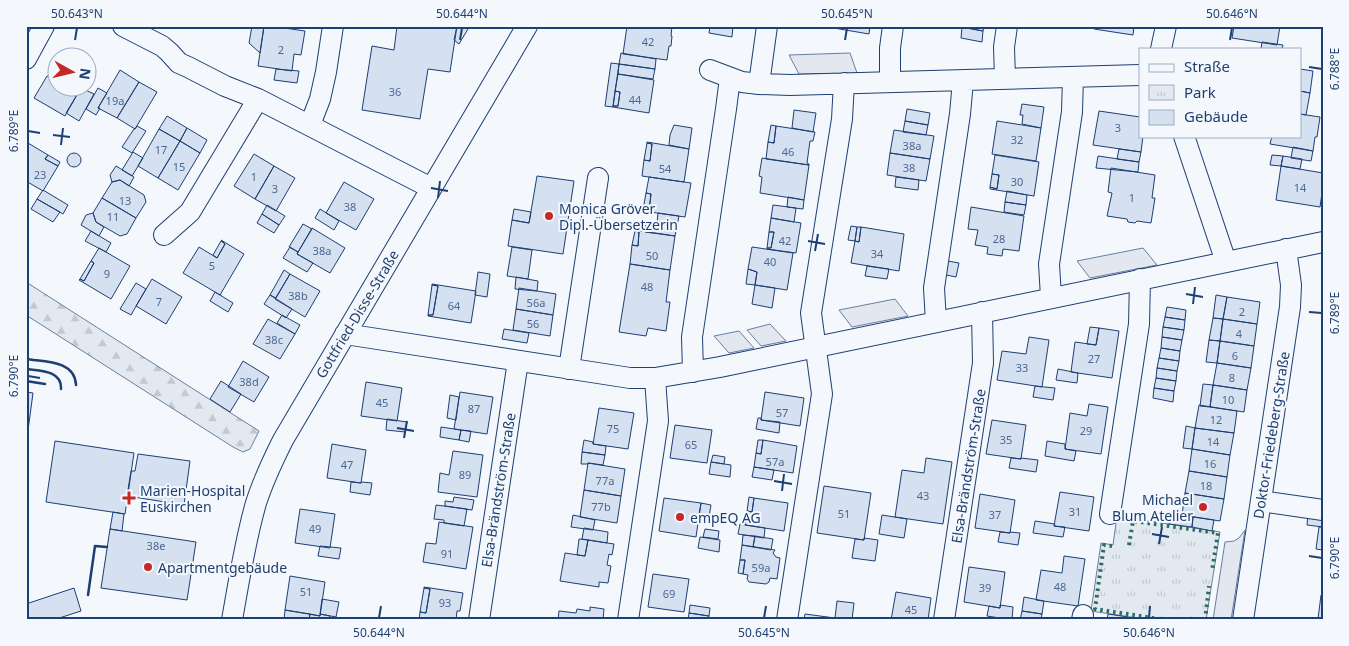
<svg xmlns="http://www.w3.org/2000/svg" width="1349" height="646" font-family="'Noto Sans',sans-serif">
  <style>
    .forest { fill: url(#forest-firs); stroke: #687fa3 }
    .park { fill: url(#park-tufts); stroke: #687fa3 }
    .parking { fill: #e3e8f0; stroke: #687fa3 }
    .building { fill: #d5e0f0; stroke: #1d3f73 }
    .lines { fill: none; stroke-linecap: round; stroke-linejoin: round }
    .minor-casing { stroke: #1d3f73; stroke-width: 22 }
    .minor { stroke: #f4f7fb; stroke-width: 20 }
    .hedge { stroke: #2c6c60; stroke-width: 4; stroke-dasharray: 2.5 4; stroke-linecap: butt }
    .wall { stroke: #1d3f73; stroke-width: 2.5 }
    .ticks { fill: none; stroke: #1d3f73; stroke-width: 2 }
    .poi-dot { fill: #c62828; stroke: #f4f7fb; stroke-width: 2 }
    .labels { text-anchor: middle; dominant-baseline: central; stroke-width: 4; stroke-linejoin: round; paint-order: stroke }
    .number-label { font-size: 11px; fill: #4b6792 }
    .poi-label { font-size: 14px; fill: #1d3f73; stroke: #f4f7fb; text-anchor: start }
    .street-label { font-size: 14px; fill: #1d3f73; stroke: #f4f7fb }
    .neatline { fill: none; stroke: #1d3f73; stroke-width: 2 }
    .ticks-label { font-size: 12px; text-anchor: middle; fill: #1d3f73 }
  </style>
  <defs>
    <pattern id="forest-firs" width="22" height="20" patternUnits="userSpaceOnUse" patternTransform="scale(1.25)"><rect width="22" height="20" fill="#e3e9f0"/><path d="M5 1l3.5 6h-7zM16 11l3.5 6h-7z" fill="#c2c9d1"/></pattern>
    <pattern id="park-tufts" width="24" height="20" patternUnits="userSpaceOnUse" patternTransform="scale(1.25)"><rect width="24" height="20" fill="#e3e9f0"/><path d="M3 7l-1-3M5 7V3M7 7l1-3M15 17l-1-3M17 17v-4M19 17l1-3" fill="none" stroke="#c2c9d1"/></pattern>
  </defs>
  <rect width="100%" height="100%" fill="#f4f7fb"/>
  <path class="forest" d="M26,282L259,431L250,449L243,452L233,447L26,315Z"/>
  <path class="park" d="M1117,516L1220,532L1206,620H1150L1091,611L1101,543L1113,545Z"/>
  <path class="parking" d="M850,53L857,73L799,74L789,55Z
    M1143,248L1157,265L1090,278L1077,261Z
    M895,299L908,316L852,327L839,310Z
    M770,324L786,341L761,346L747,330Z
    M739,331L754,348L729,353L714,336Z
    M1245,530L1231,620H1213L1225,542L1234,541L1239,538Z"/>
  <path class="building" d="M252,26L264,27L260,53L249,43Z
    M271,26L305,31L301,55L294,54L292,71L258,66L264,26Z
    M397,26H457L450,72L428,69L420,119L362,110L372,46L394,50Z
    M457,26H462L468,29L459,44L454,40Z
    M627,26H672L671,36H672L671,46H669L667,60L623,54Z
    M710,26H733L732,37L709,33Z
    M822,26H870L869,34Z
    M955,26H984L983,31Z
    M1095,26H1134L1133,35L1094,29Z
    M1234,26H1280L1277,45L1232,38Z
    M962,27L983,31L982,42L961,38Z
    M1262,42L1283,45L1282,49H1261Z
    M621,53L656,59L655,69L619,64Z
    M611,63L619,64L613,107L605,106Z
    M619,64L655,69L653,79L618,74Z
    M276,69L299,71L297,83L274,80Z
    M1300,69L1313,71L1310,93L1300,91Z
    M120,70L139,82L117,118L98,108Z
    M618,74L654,80L649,113L613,107V106H618L620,92L615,91Z
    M47,76L58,78V88H81L65,116L34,98Z
    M139,82L157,92L135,129L117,118Z
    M81,88L94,94L79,121L66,113Z
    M98,88L107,93L98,108H100L96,115L86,109Z
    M615,91L620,92L618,106H613Z
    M1300,91L1310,93L1306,115L1300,114Z
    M1022,104L1044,107L1041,128L1022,124L1023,115H1020Z
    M907,109L930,113L928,125L905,121Z
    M794,110L816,113L813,132L792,128Z
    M1099,111L1140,117V136H1143L1141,152L1093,145Z
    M1300,114L1320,117L1317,137H1315L1313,151L1270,144L1272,136H1300Z
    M167,116L187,128L180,141L159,129Z
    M905,121L928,125L926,135L903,132Z
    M997,121L1041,128L1036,161L992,154Z
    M674,125L692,128L689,149L669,145L670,135Z
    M771,125L776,126L774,143L768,142Z
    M137,126L146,131L132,153L122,147L134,129H135Z
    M776,126L815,132L813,141H810L807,163L809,164V165L766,159L768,142L774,143Z
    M187,128L207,140L200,153L180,141Z
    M159,129L180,141L158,178L138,166Z
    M894,130L934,136L930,159L890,153Z
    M180,141L200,153L178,190L158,178Z
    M647,142L689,149L684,182L642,176L644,160L650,161L652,144L647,143Z
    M28,143L48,155L45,159L58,166L43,191L26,181V147Z
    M647,143L652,144L650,161L644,160Z
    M1293,147L1313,151L1311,161L1291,158Z
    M1119,149L1141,152L1139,162L1117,159Z
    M133,152L143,158L132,176L122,170Z
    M67 160a7 7 0 1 1 14 0a7 7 0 1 1-14 0Z
    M890,153L930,159L926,181L887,175Z
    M254,154L274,166L255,199L234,186Z
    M48,155L60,162L58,166L45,159Z
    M995,155L1039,162L1034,196L990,189V187L997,189L999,175L992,174Z
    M1272,155L1283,156L1281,166L1270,165Z
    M1098,156L1139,162L1138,172L1096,168Z
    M1283,156L1302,159L1300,169L1281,166Z
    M762,158L809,165L804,200L760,193L762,177L759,176Z
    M116,166L134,177L129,186L120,180L112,182L110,175Z
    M274,166L295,178L276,211L255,199Z
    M1281,166L1323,173V186L1320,207L1276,200Z
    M1111,168L1155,175L1152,198H1155L1151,223L1137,221L1135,223L1128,222L1127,219L1107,216L1112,193L1108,192Z
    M992,174L999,175L997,189L990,187Z
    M537,176L574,181L563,254L508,246L512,220L529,223Z
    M649,177L691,183L685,217L643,211V210L649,211L651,194L646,193Z
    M896,177L919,180L918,190L895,187Z
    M120,180L144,195L146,202L136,218L102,198L112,182Z
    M344,182L374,199L356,230L326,213Z
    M43,190L68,205L63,214L37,199Z
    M1007,191L1027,195L1026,205L1005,202Z
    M646,193L651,194L649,211L643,210Z
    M788,197L804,200L803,209L787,207Z
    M102,198L136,218L127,234L120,236L96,222L93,213Z
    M37,199L60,212L53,222L31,209Z
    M1005,202L1026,205L1024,215L1004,212Z
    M267,205L285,216L279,225L262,214Z
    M773,205L796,208L794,222L771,218Z
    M971,207L1024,216L1019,251L1003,249L1002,256L987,254L988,247L975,245L978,230L968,229Z
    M320,209L339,221L334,230L315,218Z
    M514,209L531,212L529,223L512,220Z
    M93,213L96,222L104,227L99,236L81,225L86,215Z
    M658,213L679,216L677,226L657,223Z
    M262,214L279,225L274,233L257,223Z
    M771,218L801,223L796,253L767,249V248H771L774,232H769Z
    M646,222L677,226L675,236L645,232Z
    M303,224L312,229L298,252L289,247Z
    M851,226L857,227L855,241L848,240Z
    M857,227H861L859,242L855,241Z
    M861,227L904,234L899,271L851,263L855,241L859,242Z
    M312,228L345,248L330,273L297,254Z
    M635,230L675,236L670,270L630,264L632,245L638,246L639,232L635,231Z
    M91,231L111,243L106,252L85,241Z
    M635,231L639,232L638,246L632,245Z
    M769,232H774L771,248H767Z
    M221,240L244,254L220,295L183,273L199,247L217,258L225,244Z
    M221,241L225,244L217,258L213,255Z
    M290,247L298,252L297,254L313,263L307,272L283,258Z
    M512,247L532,250L528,279L507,276Z
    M752,247L793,253L787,290L755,285L757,272L748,269Z
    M99,248L130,266L111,299L79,280L80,279L84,281L94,263L91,261Z
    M91,261L94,263L84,281L80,279Z
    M948,261L959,263L956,277L946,275Z
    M630,264L670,270L666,302H670L666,331L648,328L646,336L619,332Z
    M867,266L889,269L887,279L865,276Z
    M748,269L757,272L755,285L746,284Z
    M284,270L290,274L276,298L270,295Z
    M478,272L490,274L487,297L475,295Z
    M290,274L320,291L305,317L275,299Z
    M516,277L538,281L537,291L515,289Z
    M152,279L182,297L166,324L136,306Z
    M136,283L146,289L131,315L120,309Z
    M432,284L476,291L471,323L428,316V315H433L438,286L432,285Z
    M432,285L438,286L433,315H428Z
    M755,285L775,288L772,308L752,304Z
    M519,288L556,294L553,315L516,309Z
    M215,292L233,303L228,312L210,301Z
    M270,295L292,309L286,318L264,304Z
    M1216,295L1227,297L1223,319L1213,318Z
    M1227,297L1260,302L1257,324L1223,319Z
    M1167,307L1186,310L1185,320L1165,317Z
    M516,309L553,315L550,336L513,330Z
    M282,315L300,325L295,334L277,323Z
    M1165,317L1185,320L1184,330L1163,327Z
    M1213,318L1223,319L1220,341L1209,340Z
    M268,319L295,334L280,359L253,344Z
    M1223,319L1257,324L1254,346L1220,341Z
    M1090,327L1099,328L1096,345L1087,344Z
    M1163,327L1184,330L1182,340L1162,337Z
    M1099,328L1119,331L1112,378L1071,372L1075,342L1096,345Z
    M504,329L529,333L527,343L502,339Z
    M1029,337L1049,340L1042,387L997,380L1002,351L1026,354Z
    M1162,337L1182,340L1180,351L1161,348Z
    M1209,340L1220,341L1217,363L1206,362Z
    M1220,341L1254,346L1251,368L1217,363Z
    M1161,348L1180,351L1179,361L1159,358Z
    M1159,358L1179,361L1177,371L1157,368Z
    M243,361L269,377L254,402L228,387Z
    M1217,363L1251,368L1247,390L1213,385Z
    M1157,368L1177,371L1176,381L1156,378Z
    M1058,369L1078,373L1077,383L1056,380Z
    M1156,378L1176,381L1174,391L1154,388Z
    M221,381L241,394L230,412L210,399Z
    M366,382L402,388L397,421L361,416Z
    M1203,384L1213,385L1210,407L1200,406Z
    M1213,385L1247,390L1244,412L1210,407Z
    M1035,386L1055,388L1053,400L1033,397Z
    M1154,388L1174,391L1173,402L1153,398Z
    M26,392L33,393L27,438L26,437Z
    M460,392L493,397L487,434L454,429Z
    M765,392L804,398L800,426L761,420Z
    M450,395L459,397L456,420L447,418Z
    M1089,404L1108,407L1101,454L1065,449L1070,413L1087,416Z
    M1199,405L1237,411L1234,433L1195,428Z
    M599,408L634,413L628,449L593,444Z
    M758,418H761V420L780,422L779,433L756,429Z
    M387,419L407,422L405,432L386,430Z
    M992,420L1026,425L1021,459L986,454Z
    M675,425L712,430L707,463L670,458Z
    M1186,426L1195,428L1192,449L1183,448Z
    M441,427L461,430L459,440L440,437Z
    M1195,428L1234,433L1230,455L1192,449Z
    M461,430L471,431L469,442L459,440Z
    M584,440L593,442V444L606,446L605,455L582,452Z
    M758,440H763L761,454L756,453Z
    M763,440L797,446L793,473L754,467L756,453L761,454Z
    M55,441L134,453L125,514L46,502Z
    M1047,441L1065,444V449L1076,451L1074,461L1045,456Z
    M332,444L366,450L361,483L327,478Z
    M1192,449L1230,455L1227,477L1189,471Z
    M453,451L483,455L477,497L438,492L440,473L449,475Z
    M582,452L605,455L603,465L588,463V464H581Z
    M138,454L190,461L184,505L127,496L131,471H135Z
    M713,455L725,457L724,464L711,462Z
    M926,458L952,462L943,524L895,517L902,470L924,473Z
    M1011,458L1021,459V458L1038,460L1036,472L1009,468Z
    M711,462L731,465L730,477L709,474Z
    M588,463L625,469L621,496L584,490Z
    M754,467L774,470L772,480L752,477Z
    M1189,471L1227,477L1224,499L1185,493Z
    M351,482L361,483L362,482L372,483L370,495L350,492Z
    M824,486L871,493L864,540L817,533Z
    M584,490L621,496L617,523L580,517Z
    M1060,492L1094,497L1089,531L1054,526Z
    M1185,493L1224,499L1220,521L1182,515Z
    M980,494L1015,500L1010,533L975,528Z
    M454,497L474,500L472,510L445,506V501L453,502Z
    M749,497L754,498L752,512L747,511Z
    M664,498L701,503L696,537L659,531Z
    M754,498L788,503L784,531L745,525L747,511L752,512Z
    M701,503L711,505L708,523L698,521Z
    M436,505L467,509L464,526L444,523V520L434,519Z
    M300,509L335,514L330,548L295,543Z
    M113,512L124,514L122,531L110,529Z
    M1171,513L1193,517L1192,527L1169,524Z
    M1308,514L1323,516V527L1307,525Z
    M573,515L595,520L593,530L571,527Z
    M882,515L907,519L904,538L879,534Z
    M1193,517L1214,520L1212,531L1192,527Z
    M1035,521L1055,524L1054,526L1065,527L1063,537L1033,533Z
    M439,522L473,527L466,569L423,562L426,543L436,544Z
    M740,524L765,528L764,538L738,534Z
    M1319,527H1323V550L1316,549Z
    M584,528L608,532L607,543L582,539Z
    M110,529L196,542L187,600L101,588Z
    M705,529L719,531L718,539L703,537Z
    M1000,532L1010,533V532L1020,533L1018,545L998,542Z
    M743,535L755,536L753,547L742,545Z
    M755,536L773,539L771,550L753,547Z
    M700,537L720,540L719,552L698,548Z
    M864,538L878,540L875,561L852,558L855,539L864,540Z
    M579,539L588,540L585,556L577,555Z
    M588,540L614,544L612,555L609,554L607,565L611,566L608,583L599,582V587L560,581L565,553L585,556Z
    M742,545L775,550L773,553L776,557L780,558L777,579L770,578L769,582L766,584L749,582L747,579L748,575L743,574L745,560H740Z
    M320,546L341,548L339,559L318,556Z
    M1064,556L1085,559L1078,606L1036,600L1041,570L1062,573Z
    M740,560H745L743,574L738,573Z
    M969,567L1005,572L1000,608L964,602Z
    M653,574L689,579L684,612L648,607Z
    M290,576L325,582L320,616L285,610Z
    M424,587L463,593L460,611H457L456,620H419L420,612L426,613L430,589L424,588Z
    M74,588L81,611L53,620H27L26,604Z
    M424,588L430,589L426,613L420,612Z
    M896,592L931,598L928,620H891Z
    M1321,595H1323V620L1318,619Z
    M1024,597L1044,601L1042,614L1022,611Z
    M322,599L339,602L336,617L320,614Z
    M837,601L854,603L852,620H804L805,614L835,618Z
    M690,605L710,608L709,616L689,613Z
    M1000,605L1013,607L1012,620L987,616L989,606L1000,608Z
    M590,607L604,609L603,620H558L559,611L576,613L577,609L590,611Z
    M285,610L310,614L309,620H284Z
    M1022,611L1042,614L1041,620H1020Z
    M689,613L709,616L708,620H688Z
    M310,614L320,616V614L330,616L329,620H309Z
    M1108,614L1128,617V620H1107Z"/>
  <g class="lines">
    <g class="minor-casing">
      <path id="minor" d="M123,26L162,46L169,52L179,63L188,67L225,86L258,99L431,188
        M1161,49L1166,26
        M26,59L44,26
        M710,70L742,82L759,84L790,85L1140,75
        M1005,79L1004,47L1007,26
        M890,82V48L893,26
        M759,84L767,26
        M310,125L320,99L326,72L333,26
        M1184,136L1226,262
        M164,235L190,212L258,99
        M1051,297L1049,264L1072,112L1073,77
        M936,322L934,288L960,114L963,81
        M345,334L630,378H655L720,367L1323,242
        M569,369L598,178
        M693,372L692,337L726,109L730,78
        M1261,501L1323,510
        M1110,514L1139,324L1140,279
        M232,620C239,581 245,541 256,503C263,481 273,460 283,440L527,26
        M479,620L518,361
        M628,620L658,421L655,378
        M787,620L822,394L811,313L842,119L844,83
        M944,620L983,363L982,312
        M1082,620L1083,615
        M1243,620L1290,307L1291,285L1286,249"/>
    </g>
    <use href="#minor" class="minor"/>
    <path class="hedge" d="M1129,545L1133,521L1218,533L1212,571
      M1112,546L1104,545L1095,609L1166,620
      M1205,620L1209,586"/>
    <path class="wall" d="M26,359C45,362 75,360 76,385
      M26,369C40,371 62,370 61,389
      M26,381L45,384
      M88,595L95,546L107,547"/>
  </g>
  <path class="ticks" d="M75,40L77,28M460,40L462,28M845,40L847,28M1230,40L1232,28M1309,67L1322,69M28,131L40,133M53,135L70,137M61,145L63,128M431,188L448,191M438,198L440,181M808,241L825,244M815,251L818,234M1186,294L1203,297M1193,304L1195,287M1309,312L1322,313M28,376L40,378M397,428L414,431M404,438L407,421M774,481L792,484M782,491L784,474M1152,534L1169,537M1159,544L1162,527M1309,556L1322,558M379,618L381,606M764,618L766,606M1149,618L1150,606"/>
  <g class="poi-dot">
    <circle cx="549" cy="216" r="5"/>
    <path d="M126.5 490.5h5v5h5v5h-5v5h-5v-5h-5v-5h5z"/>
    <circle cx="1203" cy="507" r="5"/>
    <circle cx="680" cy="517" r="5"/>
    <circle cx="148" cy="567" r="5"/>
  </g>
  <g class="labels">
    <g class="number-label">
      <text x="648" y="41">42</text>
      <text x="281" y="49">2</text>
      <text x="395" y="91">36</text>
      <text x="635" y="99">44</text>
      <text x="115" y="100">19a</text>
      <text x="1118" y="127">3</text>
      <text x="1017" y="139">32</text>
      <text x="912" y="145">38a</text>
      <text x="161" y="149">17</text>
      <text x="788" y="151">46</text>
      <text x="179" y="166">15</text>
      <text x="909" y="167">38</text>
      <text x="665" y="168">54</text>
      <text x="40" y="174">23</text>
      <text x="254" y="176">1</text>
      <text x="1017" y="181">30</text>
      <text x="1300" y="187">14</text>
      <text x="275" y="188">3</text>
      <text x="1132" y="197">1</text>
      <text x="125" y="200">13</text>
      <text x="350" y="206">38</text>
      <text x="113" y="216">11</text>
      <text x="999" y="238">28</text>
      <text x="785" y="240">42</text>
      <text x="322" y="250">38a</text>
      <text x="877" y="253">34</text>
      <text x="652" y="255">50</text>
      <text x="770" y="261">40</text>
      <text x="212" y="265">5</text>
      <text x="107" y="273">9</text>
      <text x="647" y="286">48</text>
      <text x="298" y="295">38b</text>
      <text x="159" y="301">7</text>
      <text x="536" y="302">56a</text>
      <text x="454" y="305">64</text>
      <text x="1242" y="311">2</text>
      <text x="533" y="323">56</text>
      <text x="1239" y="333">4</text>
      <text x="274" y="339">38c</text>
      <text x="1235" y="355">6</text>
      <text x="1094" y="358">27</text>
      <text x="1022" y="367">33</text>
      <text x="1232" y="377">8</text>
      <text x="249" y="381">38d</text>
      <text x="1228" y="399">10</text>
      <text x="382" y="402">45</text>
      <text x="474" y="408">87</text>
      <text x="782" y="412">57</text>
      <text x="1216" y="419">12</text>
      <text x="613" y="428">75</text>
      <text x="1086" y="430">29</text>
      <text x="1006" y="439">35</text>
      <text x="1213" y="441">14</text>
      <text x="691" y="444">65</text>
      <text x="775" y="461">57a</text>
      <text x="1210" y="463">16</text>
      <text x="347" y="464">47</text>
      <text x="465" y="474">89</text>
      <text x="605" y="480">77a</text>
      <text x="1206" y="485">18</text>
      <text x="923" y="495">43</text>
      <text x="601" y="506">77b</text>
      <text x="1075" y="511">31</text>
      <text x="844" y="513">51</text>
      <text x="995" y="514">37</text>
      <text x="315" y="528">49</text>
      <text x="156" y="545">38e</text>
      <text x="447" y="553">91</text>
      <text x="761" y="567">59a</text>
      <text x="1060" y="586">48</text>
      <text x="985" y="587">39</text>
      <text x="306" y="591">51</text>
      <text x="669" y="593">69</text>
      <text x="445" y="602">93</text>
      <text x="911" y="609">45</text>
    </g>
    <g class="poi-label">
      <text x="559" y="208">Monica Gröver<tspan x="559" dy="16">Dipl.-Übersetzerin</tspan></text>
      <text x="140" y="490">Marien-Hospital<tspan x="140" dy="16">Euskirchen</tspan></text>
      <text x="1193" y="499" text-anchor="end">Michael<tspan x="1193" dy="16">Blum Atelier</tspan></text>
      <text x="690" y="517">empEQ AG</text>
      <text x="158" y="567">Apartmentgebäude</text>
    </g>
    <g class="street-label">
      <text transform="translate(357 314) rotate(-59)">Gottfried-Disse-Straße</text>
      <text transform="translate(1271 435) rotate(-81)">Doktor-Friedeberg-Straße</text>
      <text transform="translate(968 466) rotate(-81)">Elsa-Brändström-Straße</text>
      <text transform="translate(498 490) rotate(-81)">Elsa-Brändström-Straße</text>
    </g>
  </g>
  <rect width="1349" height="646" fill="none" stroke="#f4f7fb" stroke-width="55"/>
  <rect x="1139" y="48" width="162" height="90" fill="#f4f7fb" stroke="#9eadc5"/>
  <rect x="1149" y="64" width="25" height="8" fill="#f4f7fb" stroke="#9eadc5"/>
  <text x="1184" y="72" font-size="15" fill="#1d3f73">Straße</text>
  <rect x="1149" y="85" width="25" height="15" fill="url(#park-tufts)" stroke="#9eadc5"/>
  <text x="1184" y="98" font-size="15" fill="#1d3f73">Park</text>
  <rect x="1149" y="110" width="25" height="15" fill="#d5e0f0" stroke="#9eadc5"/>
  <text x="1184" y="122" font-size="15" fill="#1d3f73">Gebäude</text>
  <g transform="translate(72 72) rotate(98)"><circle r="24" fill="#f4f7fb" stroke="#9eadc5"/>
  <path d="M0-4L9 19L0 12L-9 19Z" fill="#c62828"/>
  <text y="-8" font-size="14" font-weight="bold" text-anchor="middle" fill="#1d3f73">N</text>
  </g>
  <rect x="28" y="28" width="1294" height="590" class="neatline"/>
  <g class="ticks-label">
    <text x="77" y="18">50.643°N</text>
    <text x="462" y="18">50.644°N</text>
    <text x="847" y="18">50.645°N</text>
    <text x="1232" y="18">50.646°N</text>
    <text transform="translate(1335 69) rotate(-90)" y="4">6.788°E</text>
    <text transform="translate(14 131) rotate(-90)" y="4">6.789°E</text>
    <text transform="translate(1335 313) rotate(-90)" y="4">6.789°E</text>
    <text transform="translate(14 376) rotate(-90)" y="4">6.790°E</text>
    <text transform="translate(1335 558) rotate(-90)" y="4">6.790°E</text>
    <text x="379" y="637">50.644°N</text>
    <text x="764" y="637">50.645°N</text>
    <text x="1149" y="637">50.646°N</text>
  </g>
</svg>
